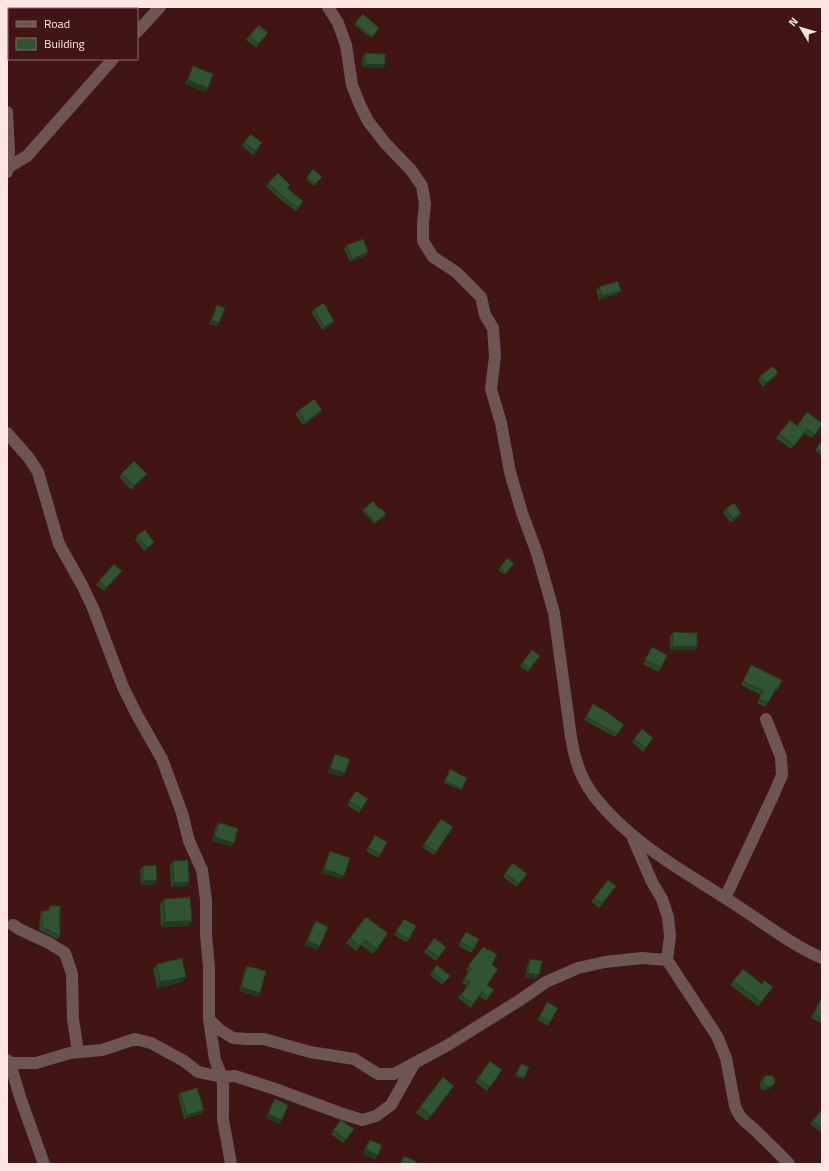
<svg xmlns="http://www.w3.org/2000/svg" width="829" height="1171" font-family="'Titillium Web',sans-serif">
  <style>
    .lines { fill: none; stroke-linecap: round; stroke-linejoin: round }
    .minor { stroke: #6c5552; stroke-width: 12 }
    .wall { fill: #29472b }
    .shaded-wall { fill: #223a23 }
    .building { fill: #305332; stroke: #223a23 }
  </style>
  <rect width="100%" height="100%" fill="#401513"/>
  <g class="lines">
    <path class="minor" d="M328,7L338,23L346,45L352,85L360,105L368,121L385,143L411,170L422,186L425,204L423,223V241L433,257L456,272L481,297L485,315L493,328L495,356L491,389L501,423L510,472L522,513L537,553L554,613L571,737C574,758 581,779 594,796C631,844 687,873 736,905C764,923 792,945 822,958
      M137,32L160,7
      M7,112L9,151L7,172
      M7,168L27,156L113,59
      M7,433L29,458L38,472L59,544L82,585L93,608L123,687L137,715L162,759L182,813L189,841L202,870L206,900V935L209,967V1019L215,1060L222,1077L223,1085V1119L231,1164
      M725,898L773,796L782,775L781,757L766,719
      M13,925L19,929L49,943L65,953L72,974L73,1019L78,1052
      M667,960L717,1036L726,1058L735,1106C740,1120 747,1122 757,1132C768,1143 779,1153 789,1164
      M209,1019L220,1030L233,1038L247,1039H264L310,1052L354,1059L378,1074H394L448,1045L520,1000L546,982L578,968L605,962L642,958L667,960L670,936L668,917L662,899L652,882L632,836
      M7,1060L10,1063L20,1097L44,1164
      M10,1063H36L70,1053L102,1050L135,1039L151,1043L184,1061L198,1072L222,1077L235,1076L275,1089L340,1113L362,1120L376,1116L391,1105L414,1064"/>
  </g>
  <path class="wall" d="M355,23L379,28L371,38L354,25Z
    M268,33L256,48L246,40L249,36Z
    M365,53L385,65L382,68L362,67L363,56Z
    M193,66L205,92L185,84L191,70Z
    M244,142L260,147L253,155L242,146Z
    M313,169L322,177L314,186L306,179Z
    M268,183L288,188L303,201L296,211L281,200L266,186Z
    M347,245L368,252L365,256L350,262L344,249Z
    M599,287L618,294L599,300L596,290Z
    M217,305L219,323L217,326L209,324L215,309Z
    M314,309L332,325L322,330L312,313Z
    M778,373L776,376L763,387L758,380L760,376Z
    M322,410L319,414L303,425L295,414L298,411Z
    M790,420L797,426L822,424L812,438L804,433L791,449L776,438Z
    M820,443L822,444V454L821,455L815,451Z
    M121,474H147L131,490L119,477Z
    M364,509L385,516L374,524L362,510Z
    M726,509L741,513L739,517L731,523L723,513Z
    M137,536L152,545L144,551L135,540Z
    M507,558L514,563L505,575L498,570Z
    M122,571L104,591L96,585L99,581Z
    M673,632L697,646L695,650H670V636Z
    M652,647L661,668L658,672L643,664L649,651Z
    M532,650L540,656L528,672L520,666Z
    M751,665L778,689L775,692H774L765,707L757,703L761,695L741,685L749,668Z
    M593,704L624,725L615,737L584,720Z
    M653,738L643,752L632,742L634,739Z
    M335,754L342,777L328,772L333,758Z
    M450,769L462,789L461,790L444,783Z
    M356,791L368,799L359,813L347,805Z
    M441,819L453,827L434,855L422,847Z
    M219,823L231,846L212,841L216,826Z
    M375,835L381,854L378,858L366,851Z
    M330,851L342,879L322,873L328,855Z
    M173,861L189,882L187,886L171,887L170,865Z
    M513,863L527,874L517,887L503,877Z
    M143,866L155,884L141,885L140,870Z
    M616,886L599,908L591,902L594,898Z
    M164,899L192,921L188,926L161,927L160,904Z
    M50,906L60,936L57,939L39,930L40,914L42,911H47Z
    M366,917L388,933L373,954L361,945L356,951L346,943Z
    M404,919L409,939L406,942L394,935Z
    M316,921L320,946L317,950L305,945L313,925Z
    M466,932L474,949L471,953L458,946Z
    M434,938L446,947L436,961L424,952Z
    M483,947L492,965L487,985L494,990L486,1001L479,996L471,1008L458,998L467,986L462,983L468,972L466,969Z
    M530,959L536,979L525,977L528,963Z
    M157,964L186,977L182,982L157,988L153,969Z
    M247,966L257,996L239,991L245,969Z
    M432,972L447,979L442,985L430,975Z
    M733,981L762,984L773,987L758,1006L730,985Z
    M821,998H822V1021L821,1023L811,1018Z
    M547,1002L550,1022L548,1026L537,1020Z
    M490,1061L502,1070L487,1091L475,1082Z
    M520,1066L524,1078L522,1079L515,1076Z
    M765,1075L769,1090H764L761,1089L760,1083Z
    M450,1091L427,1121L416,1113L420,1107Z
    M180,1093L204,1110L201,1114L184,1119L178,1096Z
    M275,1099L282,1120L279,1124L266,1118L272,1103Z
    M822,1109V1131L821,1132L810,1124Z
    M341,1120L354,1129L343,1143L331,1134Z
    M370,1140L378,1155L375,1159L363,1154L367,1143Z"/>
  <path class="shaded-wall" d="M365,64L385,65L382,68L362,67Z
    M188,80L208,88L205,92L185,84Z
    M368,252L365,256L350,262L352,259Z
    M621,291L618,294L599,300L602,296Z
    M212,320L219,323L217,326L209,324Z
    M334,321L332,325L322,330L324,327Z
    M778,373L776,376L763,387L766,383Z
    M322,410L319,414L303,425L306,422Z
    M147,474L131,490L134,486Z
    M741,513L739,517L731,523L733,519Z
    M154,542L152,545L144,551L147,548Z
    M697,646L695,650H670L672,647Z
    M330,768L345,773L342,777L328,772Z
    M215,837L234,843L231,846L212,841Z
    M324,869L344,876L342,879L322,873Z
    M157,880L155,884L141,885L143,881Z
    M189,882L187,886L171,887L174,883Z
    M192,921L188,926L161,927L165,922Z
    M307,941L320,946L317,950L305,945Z
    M528,973L539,975L536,979L525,977Z
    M186,977L182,982L157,988L160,982Z
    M241,987L260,993L257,996L239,991Z
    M772,1086L769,1090H764L766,1087Z
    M204,1110L201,1114L184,1119L187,1115Z
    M268,1114L282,1120L279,1124L266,1118Z
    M366,1150L378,1155L375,1159L363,1154Z"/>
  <path class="building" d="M363,14L379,28L372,37L355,23Z
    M259,25L268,33L258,44L249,36Z
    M365,53L385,54V65L365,64Z
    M193,66L213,74L208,88L188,80Z
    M251,134L262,143L255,151L244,142Z
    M313,169L322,177L315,184L307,177Z
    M278,173L290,185L287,188L303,201L298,208L283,197L268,183Z
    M363,239L368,252L352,259L347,245Z
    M618,281L621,291L602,296L599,287Z
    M324,303L334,321L324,327L314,309Z
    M217,305L225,308L219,323L212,320Z
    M773,366L778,373L766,383L760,376Z
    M314,399L322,410L306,422L298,411Z
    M807,412L822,423V424L815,435L807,429L794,446L779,434L790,420L797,426Z
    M820,443L822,444V453L816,449Z
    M134,461L147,474L134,486L121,474Z
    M373,501L379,509L381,508L386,514L375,523L364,509Z
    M734,503L741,513L733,519L726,509Z
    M145,530L154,542L147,548L137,536Z
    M507,558L514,563L506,573L500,568Z
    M114,564L122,571L106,588L99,581Z
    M673,632L697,633V646L672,647Z
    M652,647L667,655L661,668L645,660Z
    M532,650L540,656L530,669L522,663Z
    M751,665L782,680L778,689L776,688L768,703L759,699L763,691L743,681Z
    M593,704L607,712L624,725L617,734L586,717Z
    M642,729L653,738L646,748L634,739Z
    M335,754L350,759L345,773L330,768Z
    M450,769L467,778L462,789L445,781Z
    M356,791L368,799L361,809L349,801Z
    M441,819L453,827L436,852L424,844Z
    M219,823L238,828L234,843L215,837Z
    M375,835L387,842L381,854L368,848Z
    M330,851L350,858L344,876L324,869Z
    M188,860L189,882L174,883L173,861Z
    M513,863L527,874L519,884L505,873Z
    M156,865L157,880L143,881V866Z
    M608,880L616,886L602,904L594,898Z
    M190,897L192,921L165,922L164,899Z
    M50,906H60V936L42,927V911H49Z
    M366,917L388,933L377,949L365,940L360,946L350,938Z
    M404,919L416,926L409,939L396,932Z
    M316,921L328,927L320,946L307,941Z
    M466,932L479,939L474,949L460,942Z
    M434,938L446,947L439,957L427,949Z
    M483,947L497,954L492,965L498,969L487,985L494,990L488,997L482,992L473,1004L461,995L470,982L464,979L471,968L468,966Z
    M182,958L186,977L160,982L157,964Z
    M530,959L542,961L539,975L528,973Z
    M437,965L450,976L445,982L432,972Z
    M247,966L266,971L260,993L241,987Z
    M743,969L762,984L764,980L773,987L761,1002L733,981Z
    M821,998H822V1018L814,1015Z
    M547,1002L558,1008L550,1022L540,1016Z
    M490,1061L502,1070L490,1087L478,1078Z
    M521,1064L529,1067L524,1078L516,1074Z
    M763 1081a6 6 0 1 1 12 0a6 6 0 1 1-12 0Z
    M443,1077L454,1086L431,1116L420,1107Z
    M197,1088L204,1110L187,1115L180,1093Z
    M275,1099L288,1105L282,1120L268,1114Z
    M822,1109V1128L813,1121Z
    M341,1120L354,1129L346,1140L333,1130Z
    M370,1140L382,1145L378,1155L366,1150Z
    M404,1156L417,1162L416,1164H400Z"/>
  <rect width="829" height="1171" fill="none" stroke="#fee5e3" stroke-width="16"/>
  <rect x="8" y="8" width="130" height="52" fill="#401513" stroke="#8c6866"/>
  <rect x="16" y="21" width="20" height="6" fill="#6c5552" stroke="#8c6866"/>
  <text x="44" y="28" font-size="12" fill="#fee5e3">Road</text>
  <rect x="16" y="38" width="20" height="12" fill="#305332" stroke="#8c6866"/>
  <text x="44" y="48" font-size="12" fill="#fee5e3">Building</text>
  <g transform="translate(801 28) rotate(308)" stroke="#401513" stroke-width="3" paint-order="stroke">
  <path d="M0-3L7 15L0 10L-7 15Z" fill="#fee5e3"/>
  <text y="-6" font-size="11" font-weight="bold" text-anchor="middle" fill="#fee5e3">N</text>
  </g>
</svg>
